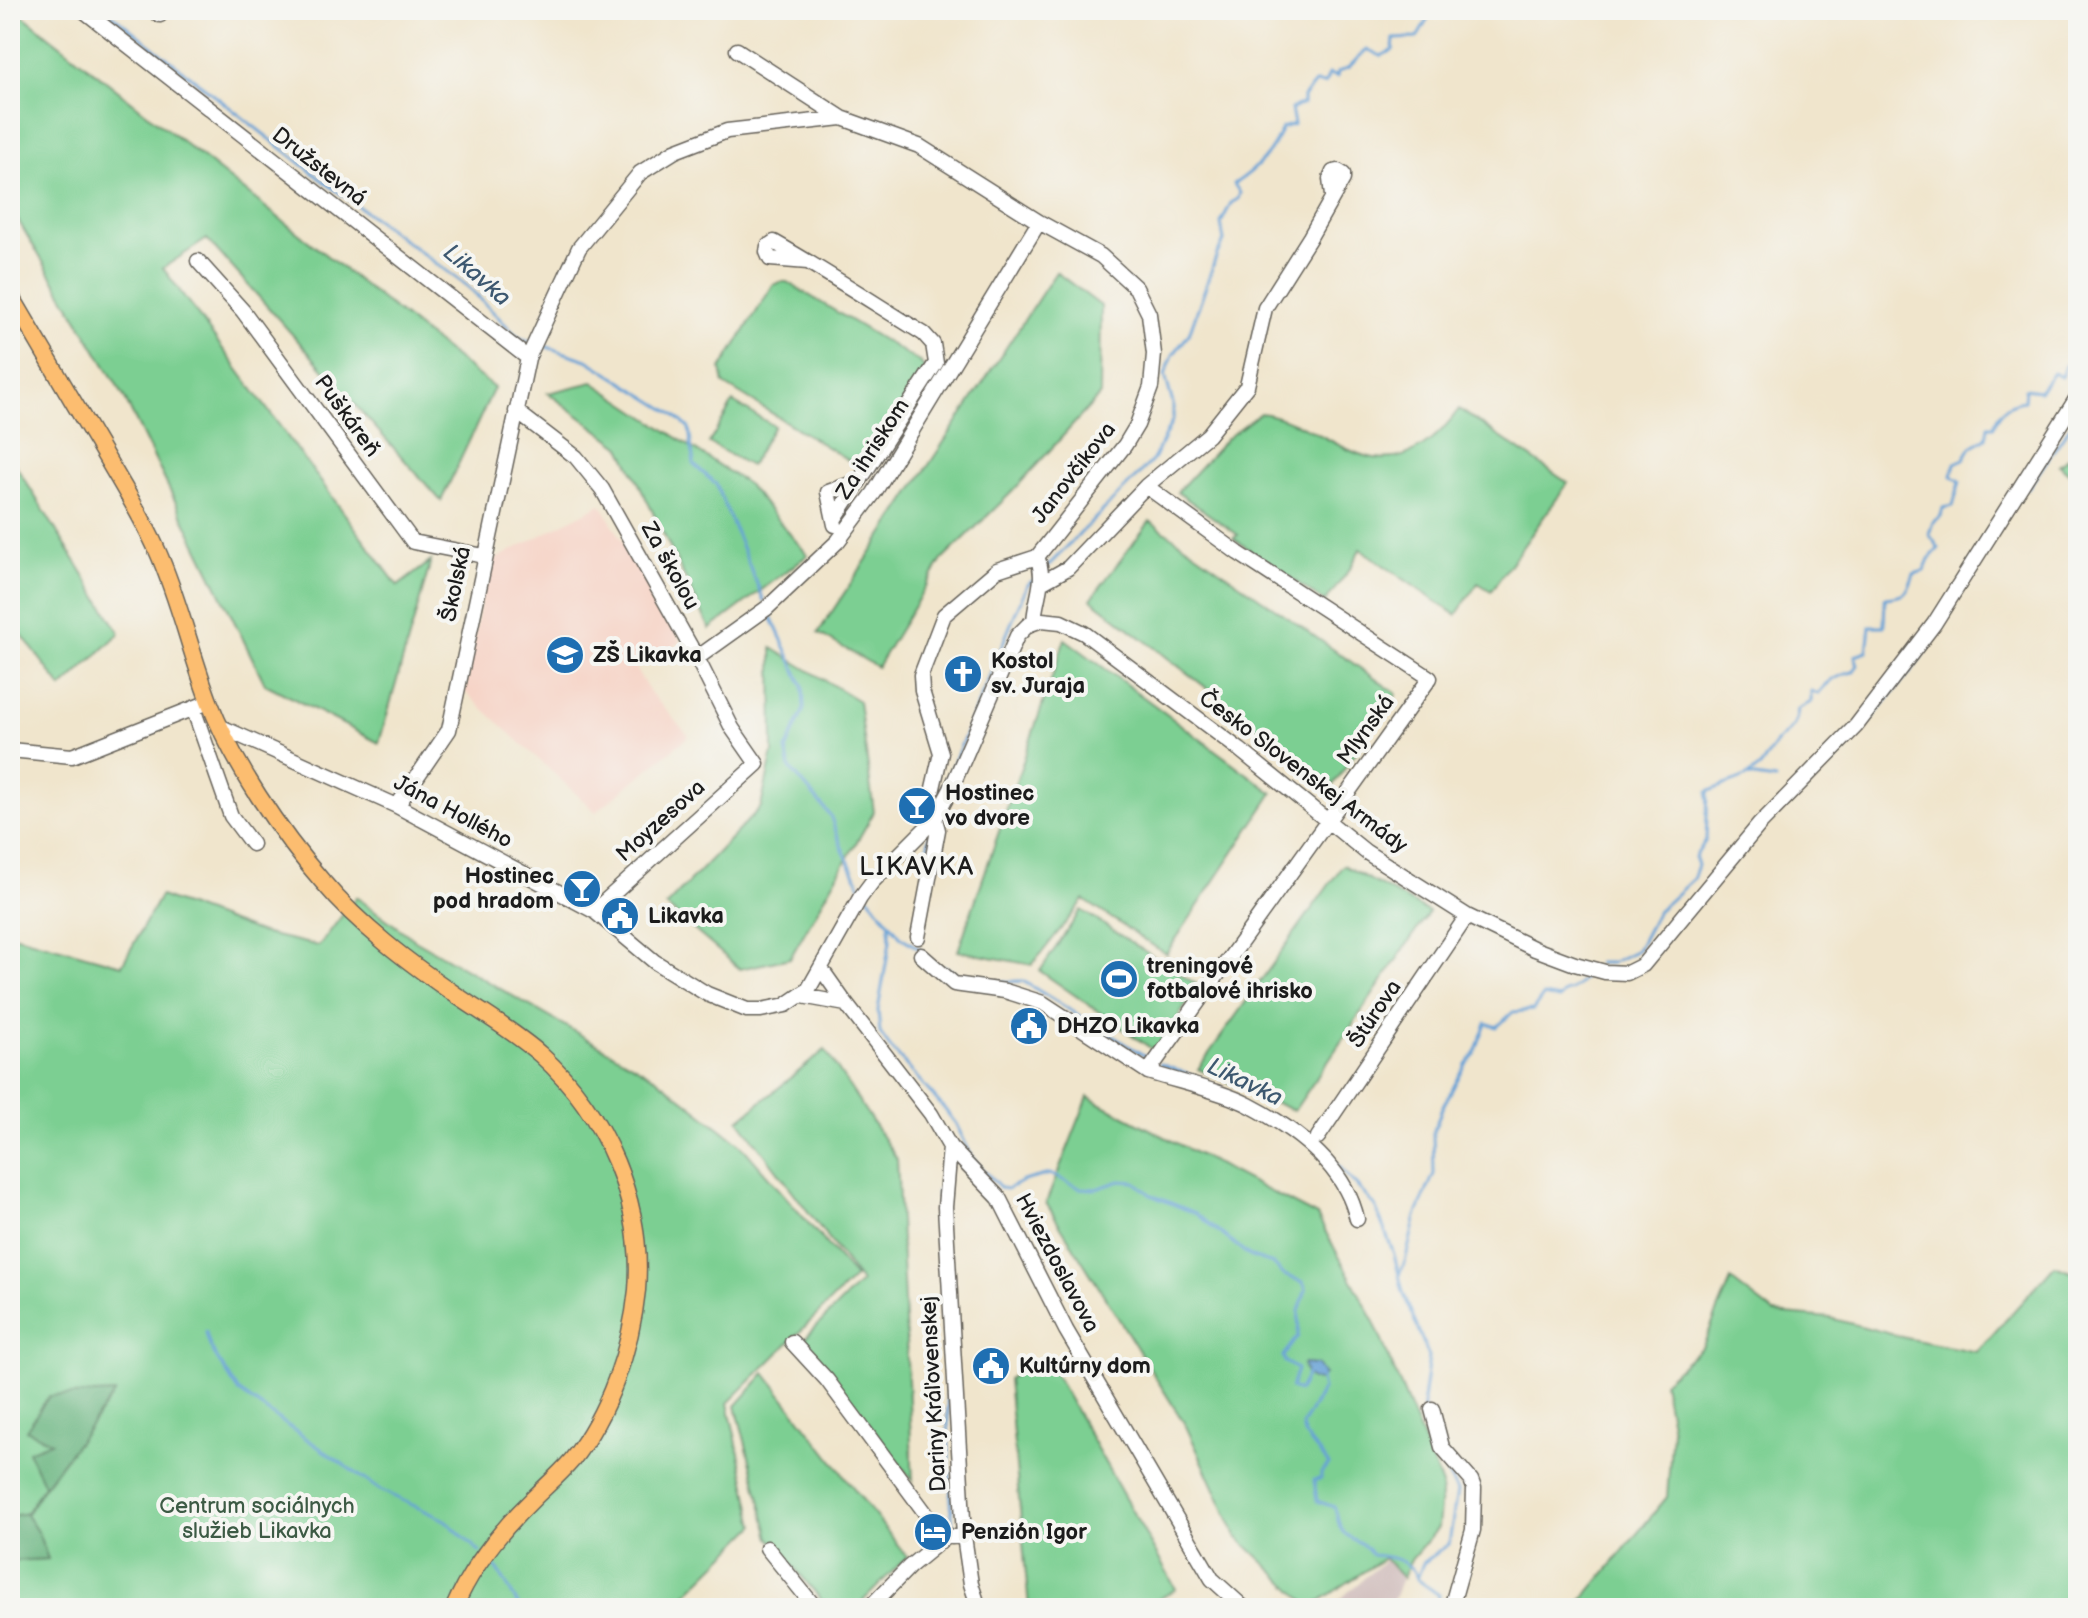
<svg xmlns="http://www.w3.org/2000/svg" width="2088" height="1618" font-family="'Balsamiq Sans',sans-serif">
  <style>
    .built { fill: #f6d2c4 }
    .industrial { fill: #d1bfbe }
    .green { fill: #7bcf92; stroke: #4c7657; stroke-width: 2; fill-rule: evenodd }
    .forest { fill: #64b27c; stroke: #40674c; stroke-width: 2 }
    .water { fill: #66a1d6; stroke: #415e79; stroke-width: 2 }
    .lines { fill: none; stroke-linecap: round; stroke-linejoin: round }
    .stream { stroke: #66a1d6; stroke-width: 3 }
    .minor-casing { stroke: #66625a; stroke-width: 17 }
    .major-casing { stroke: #66625a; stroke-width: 19 }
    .minor { stroke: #fff; stroke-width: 14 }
    .major { stroke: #fcbd6f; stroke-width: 16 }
    .labels { text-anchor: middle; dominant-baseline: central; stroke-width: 8; stroke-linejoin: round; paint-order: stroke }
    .street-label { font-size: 22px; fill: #1c1c1c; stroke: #f6f6f2 }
    .poi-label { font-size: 22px; font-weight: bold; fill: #1c1c1c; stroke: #f6f6f2; text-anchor: start }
    .park-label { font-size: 22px; fill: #3d5b45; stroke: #f6f6f2 }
    .water-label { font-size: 24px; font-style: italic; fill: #3d5870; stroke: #f6f6f2 }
    .quarter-label { font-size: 26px; letter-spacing: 2px; fill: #1c1c1c; stroke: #f6f6f2 }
  </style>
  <rect width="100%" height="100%" fill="#f6f6f2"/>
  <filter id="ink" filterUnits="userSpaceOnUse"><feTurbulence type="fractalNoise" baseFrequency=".0125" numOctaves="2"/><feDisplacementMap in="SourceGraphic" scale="16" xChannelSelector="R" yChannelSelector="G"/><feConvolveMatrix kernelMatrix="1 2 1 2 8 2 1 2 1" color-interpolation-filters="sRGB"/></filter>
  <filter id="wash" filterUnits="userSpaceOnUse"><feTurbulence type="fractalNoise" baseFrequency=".006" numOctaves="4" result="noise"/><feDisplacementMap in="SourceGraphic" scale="32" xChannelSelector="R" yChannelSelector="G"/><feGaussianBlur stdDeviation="1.8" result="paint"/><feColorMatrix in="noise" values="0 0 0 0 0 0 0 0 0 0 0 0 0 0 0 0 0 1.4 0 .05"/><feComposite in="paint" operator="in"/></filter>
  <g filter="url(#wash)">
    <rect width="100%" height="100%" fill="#f0e5cc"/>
    <path class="built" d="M601,504L681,642L636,669L649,691L689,736L596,812L465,692L484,583L494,560Z"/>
    <path class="industrial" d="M1385,1560L1402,1579L1390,1608H1330Z"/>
    <path class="green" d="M10,10H16L494,388L441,501L207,239L163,268L398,586L431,561L379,743L265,684L123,395L10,207Z
      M1056,272L1101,306L1100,395L1013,491L942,560L877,667L818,633Z
      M780,282H787L921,363L925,370L866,465L858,466L724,384L721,369L773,285Z
      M593,382L747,484L808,555L710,629L621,447L548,393Z
      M733,402L774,426L750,466L709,443Z
      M1459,409L1568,483L1491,591L1478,583L1456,615L1360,549L1350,569L1325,602L1233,538L1238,535L1177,492L1226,439L1260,413C1273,414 1284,419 1296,424C1319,432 1341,449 1365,456C1406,468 1437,440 1459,409Z
      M2072,454L2078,459V481L2059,465Z
      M10,456L120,633L62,688L10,619Z
      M1150,521L1397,694L1333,785L1091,599Z
      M1065,639L1273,793L1166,954L1084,900L1032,965L958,951Z
      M772,648L859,701L874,812L790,958L740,969L666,906L761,807L773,752Z
      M1343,865L1429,912L1294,1111L1198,1069Z
      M160,896L261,933L319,946L356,897L415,940L656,1078L740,1144L855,1277L728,1403L755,1526L672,1608H10V1561L48,1559L38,1533L26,1515L12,1516L10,1520V934L122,965ZM114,1394L45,1486L52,1442Z
      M1081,910L1199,986L1155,1051L1040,971Z
      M825,1050L897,1159L913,1481L804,1339L861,1282L739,1120Z
      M1088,1097L1317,1216L1372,1317L1442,1485L1438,1528L1410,1561L1403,1578L1384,1558L1311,1607L1237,1537L1186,1426L1046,1203Z
      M2055,1265L2078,1274V1608H1576L1667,1497L1672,1430L1663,1382L1703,1346L1731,1280L1774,1313L1830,1318L1910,1339L1977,1352Z
      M1045,1356L1176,1589L1144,1608H1029L1008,1379Z
      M765,1373L907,1557L856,1608H828L770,1538L736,1406Z"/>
    <path class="forest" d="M115,1393L45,1485L26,1515L38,1533L48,1559L10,1561V1520L12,1516L26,1513L44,1485L28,1451L51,1442L26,1430L49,1396Z"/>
    <path class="water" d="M1303,1364L1317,1365L1324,1375L1318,1381C1307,1379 1305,1374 1303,1364Z"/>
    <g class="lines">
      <path class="stream" d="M106,10L322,180L467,286L519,338L530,341
        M541,345L587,360L672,413L689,428L694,465L716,484L764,601
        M2028,488L2078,415
        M1046,568L1153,460L1173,419V404L1165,375L1173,355L1189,334L1217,254L1224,241L1221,223L1231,203L1238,199L1240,193L1234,184C1257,169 1272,153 1282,128L1294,124L1291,109L1303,104V97L1315,83L1325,84L1329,74L1337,77L1338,72L1349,67L1367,49L1381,56L1393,50L1394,39L1417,38L1433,10
        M769,612L803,686L804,709L786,750L790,768L830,815L842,848L861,887
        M1866,725L1922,657L1941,626
        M1748,776L1775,780
        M1816,777L1844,751L1861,731
        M942,791L1027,585L1035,579
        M925,864L930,832
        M868,896L901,937L921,950
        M889,926L890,941L878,1010L880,1033L890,1047L943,1107L956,1124L973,1159L1001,1188L1007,1189L1023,1181L1050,1174L1080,1188L1096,1189L1120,1181L1135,1182L1151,1195L1195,1213L1251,1257L1273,1264L1284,1275L1303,1282L1306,1289L1299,1311L1298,1336L1283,1356L1285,1362L1297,1369L1291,1388L1299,1391L1308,1372
        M1598,963H1611L1637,950L1657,912L1693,879L1698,865L1695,857L1706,840L1708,792C1725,783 1745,781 1760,767C1767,759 1771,747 1779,740C1791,729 1796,728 1798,709L1811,702V691L1818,694C1827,681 1838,675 1853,672L1858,665L1855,655L1867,651L1870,626H1884L1885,598C1907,596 1907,594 1914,574L1924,571L1929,559L1939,548L1929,534L1933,522L1941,516L1943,508L1953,506L1960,481L1952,476L1955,463L1964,459L1971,447L1986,438L1988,426H1994C1998,412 2009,402 2024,401L2025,389L2039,391L2053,373L2061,377L2065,366L2078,356
        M944,966L964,979
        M988,982L1023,981L1150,1059
        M1160,1064L1206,1081
        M1336,1163L1375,1206L1394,1254L1403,1292L1429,1357L1423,1400L1425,1415L1434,1450L1457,1491L1449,1544L1423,1563L1417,1579L1439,1595L1436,1608
        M937,1191L938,1205
        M1399,1274L1405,1262L1416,1216L1434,1174L1433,1133L1442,1108L1466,1064L1474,1055L1486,1023L1497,1027L1513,1012L1533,1010L1543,996L1559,999L1564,992C1575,990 1581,982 1587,974
        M945,1320C948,1390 947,1459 953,1528
        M206,1332C209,1354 228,1371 238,1391L380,1490L445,1520L480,1552
        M1320,1376L1323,1389L1302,1425L1304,1434L1329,1465L1321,1473V1479L1314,1480L1317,1501L1334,1507C1339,1515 1337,1527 1344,1533C1355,1543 1361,1539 1372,1555C1389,1556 1411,1560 1417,1578
        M488,1560L498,1570L520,1608"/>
    </g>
  </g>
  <g filter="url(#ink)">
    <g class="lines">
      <g class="minor-casing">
        <path id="minor" d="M83,10L528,358
          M152,10L160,15
          M737,50L842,118L919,146L1039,222L1101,256L1136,288L1149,314L1154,354L1151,387L1137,425L1125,445L1037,557C1047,580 1035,598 1034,622
          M198,261L243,311L413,542L484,556
          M808,262L770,259L767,252L768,246L774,242C825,271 874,303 924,334L933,344L936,363L834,520
          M516,411L576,457L602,489L697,658L732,728L757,764L594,911
          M1146,486L1208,435L1247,386L1265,308L1310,237L1343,179V174L1338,171L1333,172L1330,179L1332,196
          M835,525L828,492L859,481
          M1043,582L1068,568L1146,486L1238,553L1430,678L1148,1072C1179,1082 1222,1091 1249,1105C1295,1129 1345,1166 1357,1219
          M697,658L767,608L838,541L874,493L1039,222
          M193,708L231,816L252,844
          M221,727L397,806L594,911L655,962L707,994L747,1010H761L786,1005L808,990L860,898L872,882L935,819L951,789L1017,636L1028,625L1042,620L1061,622L1084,633L1240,750L1366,852L1467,916L1535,949L1575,964L1605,972L1627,973L1643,965L1759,825L1856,726L1934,624L2078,396
          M10,750L72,756L209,702
          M397,806L449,730L528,358L579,248L640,173L675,151L727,131L842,118
          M918,937L938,830L935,819L928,810L941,753L922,691L921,675L944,615L997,570L1037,557
          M921,955L954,984L1005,991L1043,1003L1148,1072
          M822,970L846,1004
          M802,996L846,1004L931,1114L950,1147L999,1198L1066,1330L1212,1579L1244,1608
          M1318,1137L1467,916
          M950,1147L945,1207L964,1536L971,1584L979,1608
          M792,1342L827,1380L938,1530L951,1537L964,1536
          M1432,1409L1442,1447L1471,1480L1474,1488L1473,1530L1451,1608
          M767,1548L814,1606L820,1608
          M869,1608L909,1567L948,1535"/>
      </g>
      <g class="major-casing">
        <path id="major" d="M10,294C40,345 69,395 99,445C119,480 141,514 157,550C179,599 190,651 209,701C232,762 280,833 323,882C361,927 408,962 456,995C485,1015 515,1032 541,1055C606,1114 644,1203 637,1290C631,1349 609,1413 572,1460C560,1474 546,1486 533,1499C500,1531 472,1566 454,1608"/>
      </g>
      <use href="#minor" class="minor"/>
      <use href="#major" class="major"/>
    </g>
  </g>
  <defs>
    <g id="school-disc" transform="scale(2)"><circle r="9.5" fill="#1f6fb2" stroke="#f6f6f2"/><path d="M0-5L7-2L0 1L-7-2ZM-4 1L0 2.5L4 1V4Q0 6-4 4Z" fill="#fff"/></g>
    <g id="church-disc" transform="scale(2)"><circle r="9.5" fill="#1f6fb2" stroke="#f6f6f2"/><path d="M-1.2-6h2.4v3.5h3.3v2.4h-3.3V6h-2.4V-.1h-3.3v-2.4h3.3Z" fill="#fff"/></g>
    <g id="bar-disc" transform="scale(2)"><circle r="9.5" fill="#1f6fb2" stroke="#f6f6f2"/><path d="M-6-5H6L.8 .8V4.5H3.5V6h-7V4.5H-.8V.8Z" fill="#fff"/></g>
    <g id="civic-disc" transform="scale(2)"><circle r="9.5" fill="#1f6fb2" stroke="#f6f6f2"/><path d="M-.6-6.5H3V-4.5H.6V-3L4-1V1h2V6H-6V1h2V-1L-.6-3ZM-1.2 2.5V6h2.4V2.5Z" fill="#fff"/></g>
    <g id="stadium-disc" transform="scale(2)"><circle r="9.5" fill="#1f6fb2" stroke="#f6f6f2"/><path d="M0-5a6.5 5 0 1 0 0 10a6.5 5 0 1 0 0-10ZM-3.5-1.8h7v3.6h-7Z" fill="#fff"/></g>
    <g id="hotel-disc" transform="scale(2)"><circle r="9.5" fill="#1f6fb2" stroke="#f6f6f2"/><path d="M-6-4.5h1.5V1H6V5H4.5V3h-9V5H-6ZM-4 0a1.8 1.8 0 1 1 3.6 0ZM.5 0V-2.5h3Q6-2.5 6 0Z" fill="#fff"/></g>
  </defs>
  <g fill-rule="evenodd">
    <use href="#school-disc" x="565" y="655"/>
    <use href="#church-disc" x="963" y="674"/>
    <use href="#bar-disc" x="917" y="806"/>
    <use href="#bar-disc" x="582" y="889"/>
    <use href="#civic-disc" x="620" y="916"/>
    <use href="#stadium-disc" x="1119" y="979"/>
    <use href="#civic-disc" x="1029" y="1026"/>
    <use href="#civic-disc" x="991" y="1366"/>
    <use href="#hotel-disc" x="933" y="1532"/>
  </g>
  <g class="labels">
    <g class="street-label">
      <text transform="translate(319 167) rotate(38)">Družstevná</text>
      <text transform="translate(347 416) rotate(54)">Puškáreň</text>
      <text transform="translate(873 449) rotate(-57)">Za ihriskom</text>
      <text transform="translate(1074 473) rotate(-52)">Janovčíkova</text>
      <text transform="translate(670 566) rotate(61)">Za školou</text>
      <text transform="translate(456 584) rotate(-78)">Školská</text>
      <text transform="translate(1366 730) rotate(-54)">Mlynská</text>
      <text transform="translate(1303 772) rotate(37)">Česko Slovenskej Armády</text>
      <text transform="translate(453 812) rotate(28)">Jána Hollého</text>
      <text transform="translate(661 821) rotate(-42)">Moyzesova</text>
      <text transform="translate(1375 1014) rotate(-56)">Štúrova</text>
      <text transform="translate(1057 1263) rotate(62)">Hviezdoslavova</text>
      <text transform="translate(934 1394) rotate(-93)">Dariny Kráľovenskej</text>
    </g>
    <g class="poi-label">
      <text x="593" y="655">ZŠ Likavka</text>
      <text x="991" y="661">Kostol<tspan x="991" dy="25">sv. Juraja</tspan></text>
      <text x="945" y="793">Hostinec<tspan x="945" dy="25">vo dvore</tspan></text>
      <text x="554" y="876" text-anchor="end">Hostinec<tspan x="554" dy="25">pod hradom</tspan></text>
      <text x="648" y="916">Likavka</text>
      <text x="1147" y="966">treningové<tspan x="1147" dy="25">fotbalové ihrisko</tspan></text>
      <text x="1057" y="1026">DHZO Likavka</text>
      <text x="1019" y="1366">Kultúrny dom</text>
      <text x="961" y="1532">Penzión Igor</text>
    </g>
    <g class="park-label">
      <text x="257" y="1506">Centrum sociálnych<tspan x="257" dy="25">služieb Likavka</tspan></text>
    </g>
    <g class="water-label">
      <text transform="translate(477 275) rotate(41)">Likavka</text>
      <text transform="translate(1245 1082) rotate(26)">Likavka</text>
    </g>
    <g class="quarter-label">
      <text x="917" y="867">LIKAVKA</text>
    </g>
  </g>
  <rect width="2088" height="1618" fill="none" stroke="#f6f6f2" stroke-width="40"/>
</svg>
